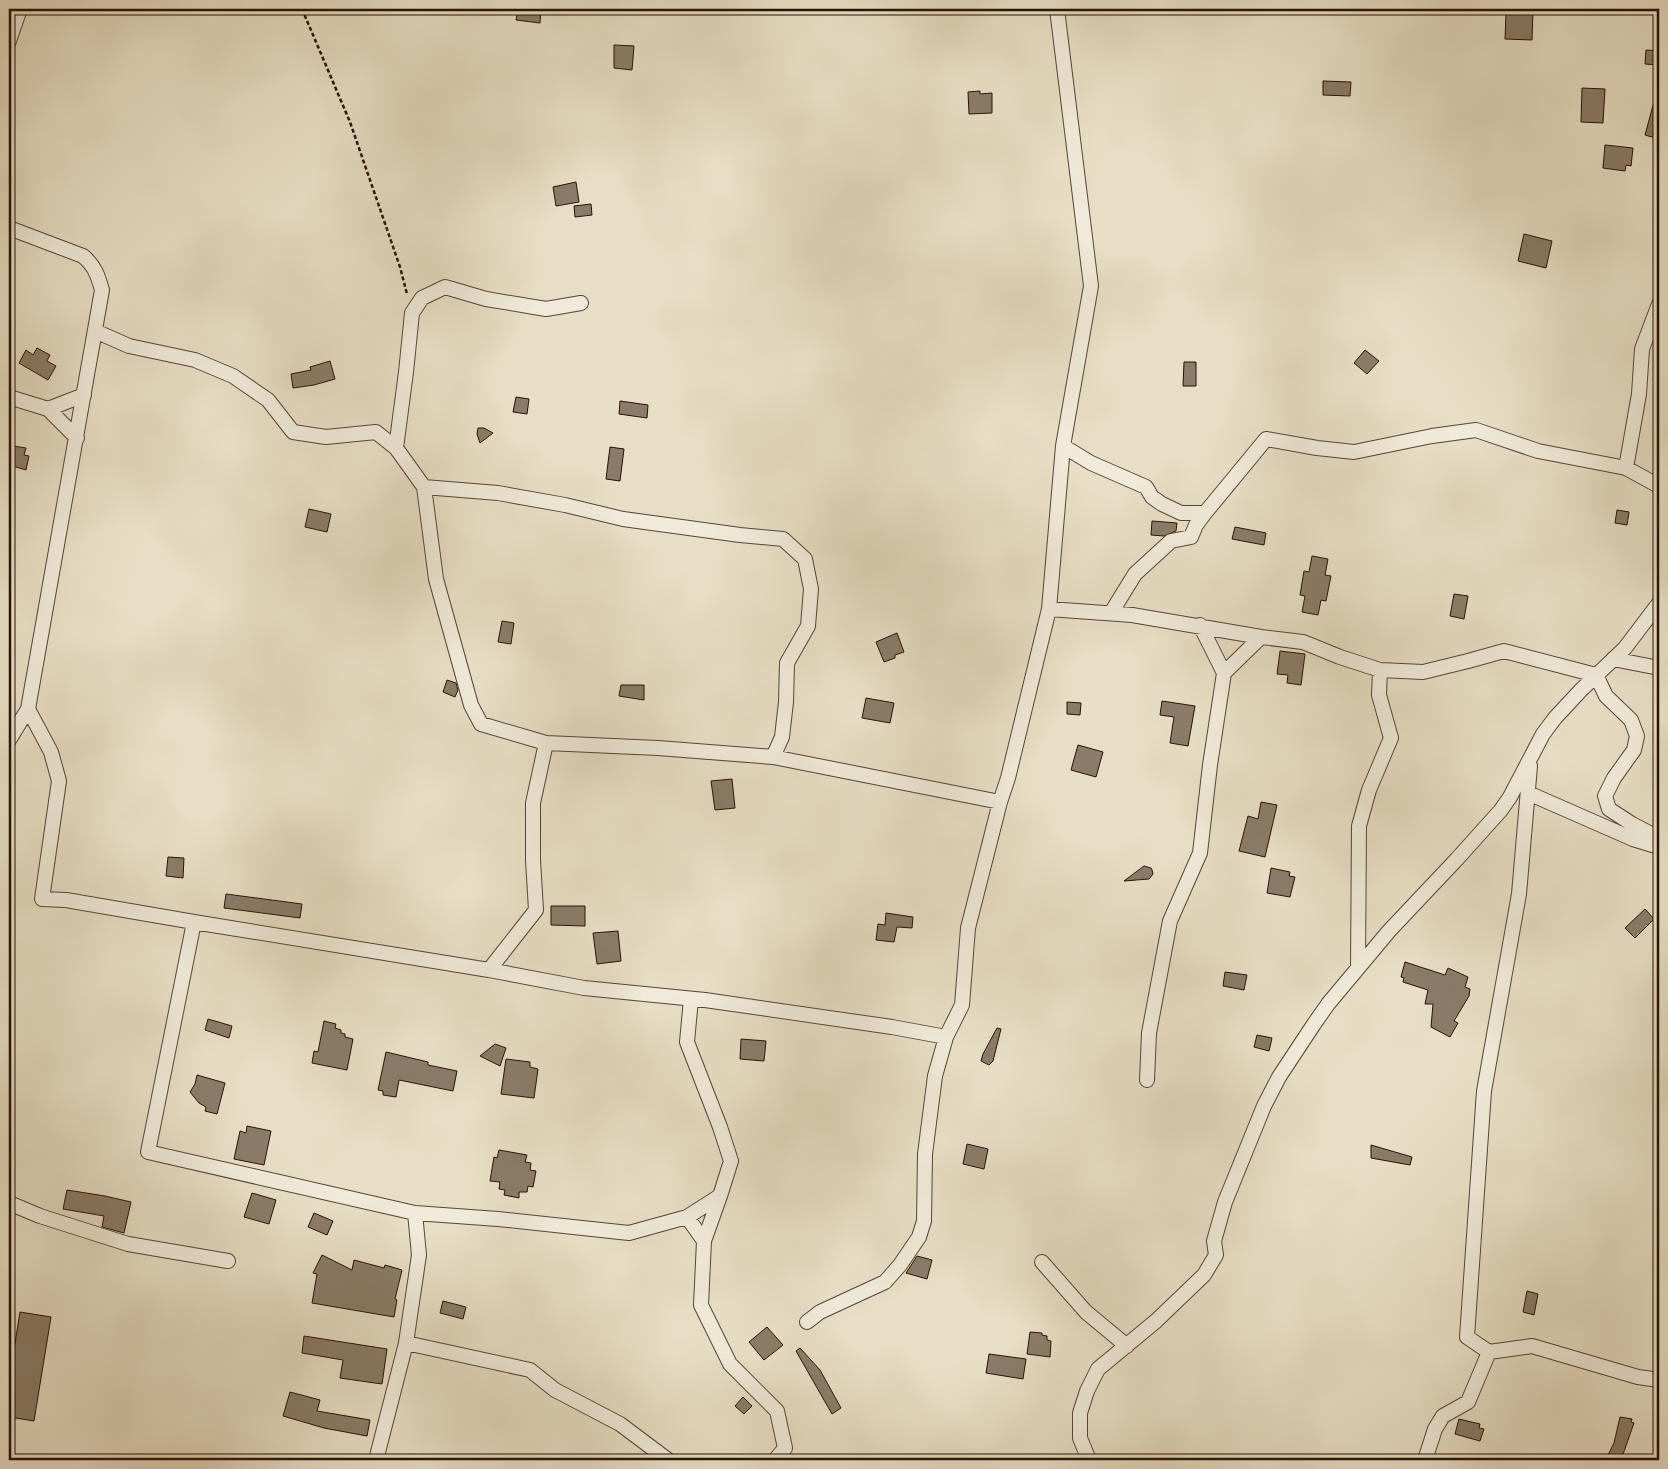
<svg xmlns="http://www.w3.org/2000/svg" width="1668" height="1469" font-family="'IM FELL DW Pica',serif">
  <style>
    .building { fill: #8a7c69; stroke: #261106 }
    .lines { fill: none; stroke-linecap: round; stroke-linejoin: round }
    .minor-casing { stroke: #564436; stroke-width: 16 }
    .path { stroke: #261106; stroke-width: 2.5; stroke-dasharray: 4 2.5; stroke-linecap: butt }
    .minor { stroke: #efead9; stroke-width: 14 }
  </style>
  <rect width="100%" height="100%" fill="#e7dec5"/>
  <filter id="stains"><feTurbulence type="fractalNoise" baseFrequency=".004" numOctaves="4"/><feColorMatrix values="0 0 0 0 .2 0 0 0 0 .09 0 0 0 0 .02 0 0 0 .5 -.17"/></filter>
  <radialGradient id="worn" r=".72"><stop offset=".6" stop-color="#630" stop-opacity="0"/><stop offset="1" stop-color="#630" stop-opacity=".3"/></radialGradient>
  <path class="building" d="M518,9H541L540,23L516,20Z
    M1508,9H1533L1532,40L1505,39L1506,13H1508Z
    M614,45L634,46L632,70L614,68Z
    M1646,50L1659,51V65L1645,64Z
    M1323,81L1351,82L1350,96L1323,95Z
    M1582,88L1605,89L1603,123L1581,122Z
    M980,91V94L992,93V113L969,114L968,92Z
    M1655,98L1659,99V139L1645,135Z
    M1605,145L1633,148L1631,166L1626,165L1625,171L1603,168Z
    M576,182L579,202L556,206L553,187Z
    M591,204L592,215L575,217L574,206Z
    M1524,234L1552,241L1546,268L1518,261Z
    M37,348L50,355L47,361L56,366L48,380L19,363L26,350L33,355Z
    M1365,350L1379,361L1367,374L1354,363Z
    M330,361L335,379L314,385L293,388L291,374L311,370L310,367Z
    M1184,362H1196V386H1183Z
    M516,397L529,399L527,414L513,412Z
    M620,401L648,405L647,418L619,414Z
    M478,428H484L493,433L480,443L477,434Z
    M14,446L26,448L24,455L29,456L26,470L9,465V451L13,452Z
    M610,447L624,449L620,481L606,479Z
    M309,509L331,514L327,532L305,527Z
    M1617,510L1629,512L1627,525L1615,523Z
    M1152,521L1177,523L1176,531L1164,536L1151,535Z
    M1235,527L1266,533L1264,545L1232,539Z
    M1312,556L1328,559L1325,575L1331,576L1326,601L1321,600L1318,615L1302,612L1305,596L1300,595L1304,571L1309,572Z
    M1454,594L1468,596L1464,619L1450,616Z
    M502,621L514,623L511,644L498,642Z
    M897,633L904,652L895,655V658L884,662L876,642Z
    M1280,651L1305,654L1301,685L1287,683L1288,675L1277,674Z
    M447,680L456,683L458,690L455,697L443,692Z
    M621,685H644V700L619,696Z
    M866,698L894,703L890,723L862,718Z
    M1162,701L1195,706L1188,746L1170,743L1174,717L1160,715Z
    M1067,702L1081,703L1080,715L1067,714Z
    M1078,745L1103,752L1096,777L1071,770Z
    M732,779L735,808L715,810L711,781Z
    M1261,802L1277,805L1265,857L1239,851L1248,816L1258,819Z
    M168,857L184,858L183,878L166,876Z
    M1144,866L1151,868L1152,870L1153,874L1149,879L1124,881Z
    M1271,868L1290,872L1289,876L1295,877L1290,897L1267,893Z
    M226,894L302,904L300,918L224,908Z
    M551,906H585V926L551,925Z
    M1645,909L1654,919L1635,938L1625,928Z
    M886,913L913,917L912,928L897,927L894,942L876,940L878,924L885,925Z
    M618,931L621,961L597,964L593,933Z
    M1405,962L1445,975L1448,968L1468,977L1465,987L1470,989L1469,996L1454,1021L1458,1023L1450,1037L1431,1027L1433,1004H1425L1428,990L1403,982L1404,978L1401,977Z
    M1225,972L1247,975L1244,990L1223,986Z
    M208,1019L232,1026L229,1038L205,1030Z
    M324,1021L336,1024L335,1028L341,1030V1033L345,1034V1037L353,1039L347,1070L312,1063L314,1051L318,1052Z
    M997,1028L1001,1029L993,1061L989,1065L981,1061L983,1054Z
    M1257,1035L1272,1038L1269,1051L1254,1047Z
    M741,1039L766,1041L764,1061L740,1059Z
    M495,1044L506,1048L500,1066L480,1056Z
    M386,1052L428,1062V1065L457,1071L453,1091L399,1080L396,1097L383,1095V1091L378,1090Z
    M506,1059L530,1062V1067L538,1069L534,1098L501,1094Z
    M197,1075L225,1083L217,1114L205,1111L206,1107L199,1103L190,1092L195,1084Z
    M247,1126L271,1131L264,1165L234,1159L240,1131L246,1133Z
    M967,1144L988,1149L984,1169L963,1164Z
    M1371,1145L1412,1157L1410,1165L1371,1158Z
    M499,1150L527,1155L525,1162L531,1163L530,1170L536,1171L533,1187L528,1186L527,1192H519V1198L504,1195L505,1190L499,1189L500,1182L490,1181L494,1157L497,1158Z
    M67,1190L105,1196L131,1202L124,1233L102,1227L104,1216L63,1209Z
    M252,1193L276,1200L269,1224L244,1217Z
    M314,1213L333,1221L327,1235L308,1227Z
    M322,1255L352,1270L354,1260L384,1268L385,1265L402,1270L395,1299L397,1300L394,1317L312,1303L317,1274L313,1273Z
    M917,1256L932,1260L927,1279L906,1273Z
    M1527,1291L1538,1294L1534,1315L1523,1312Z
    M443,1301L466,1307L463,1319L440,1313Z
    M20,1312L51,1317L34,1421L9,1417V1380Z
    M767,1327L783,1345L764,1360L749,1342Z
    M1030,1332L1042,1333V1335L1047,1336V1340L1051,1341L1050,1357L1027,1354Z
    M304,1336L387,1349L382,1384L340,1378L343,1360L302,1353Z
    M800,1348L820,1370L841,1408L832,1414L796,1351Z
    M989,1354L1026,1359L1023,1379L986,1373Z
    M290,1392L320,1400L317,1411L370,1420L367,1436L324,1428L283,1416Z
    M743,1397L752,1406L744,1414L735,1406Z
    M1620,1417L1632,1419L1631,1422L1634,1423L1621,1460H1610L1611,1457L1608,1455L1614,1443Z
    M1459,1419L1480,1424L1479,1428L1484,1429L1480,1441L1455,1434Z"/>
  <g class="lines">
    <g class="minor-casing">
      <path id="minor" d="M9,41L20,9
        M9,228L83,256C95,266 98,276 102,290L28,709L9,740
        M95,331L129,346L195,360L233,376L268,400L293,432L326,437L376,432L396,448L424,487L436,579L471,705L481,724L546,743L658,748L773,757L1000,802L1008,778L1049,609L1132,615L1261,637L1303,642L1340,657L1380,670L1423,672L1468,661L1504,651L1596,675L1606,696L1631,720L1637,736L1634,750L1614,778L1605,796L1609,809L1632,824L1659,838
        M9,397L48,409L77,438
        M48,409L84,395
        M1063,446L1091,463L1146,487L1152,497L1162,504L1181,513H1205L1266,439L1317,448L1354,452L1432,436L1476,430L1538,451L1626,468L1659,486
        M396,448L406,372L412,313L422,298L445,287L486,299L546,309L581,303
        M1626,468L1639,394L1642,349L1659,304
        M424,487L498,493L565,505L623,519L740,535L783,539L805,559L811,589L808,626L787,663L786,702L782,737L773,757
        M1049,609L1063,446L1091,286L1057,9
        M1111,613L1135,574L1171,541L1191,537L1196,525L1205,513
        M1613,659L1659,668
        M1224,673L1261,637
        M28,709L51,752L59,781L42,899L66,900L194,922L148,1152L415,1213L498,1219L629,1233L687,1217L720,1196L731,1161L720,1127L687,1042L691,999
        M546,743L533,803V860L536,910L489,970L584,988L705,1000L892,1027L946,1037L962,1005L968,928L1000,802
        M1530,766L1519,894L1484,1091L1467,1337L1489,1352L1532,1346L1638,1377L1659,1380
        M1528,793L1633,839L1659,847
        M194,922L489,970
        M1358,968L1359,826L1369,790L1391,738L1379,695L1380,670
        M1147,1080L1149,1033L1170,921L1200,853L1210,765L1224,673L1200,625
        M720,1196L704,1241L701,1305L730,1364L777,1411L785,1448L775,1460
        M9,1203L40,1216L128,1244L228,1261
        M687,1217L704,1241
        M1042,1262L1086,1312L1127,1346
        M807,1322L820,1312L885,1282L900,1265L919,1237L924,1221L925,1154L935,1076L946,1037
        M406,1343L530,1370L555,1390L620,1424L668,1460
        M376,1460L406,1343L419,1255L415,1213
        M1089,1460L1080,1438V1413L1087,1391L1098,1369L1156,1321L1204,1275L1216,1255L1214,1241L1225,1202L1264,1106L1279,1077L1314,1024L1328,1004L1389,931L1457,859L1501,810L1510,797L1543,734L1555,718L1581,690L1625,648L1659,603
        M1425,1460L1435,1429L1443,1416L1468,1402L1489,1352"/>
    </g>
    <path class="path" d="M302,9L350,122L400,267L407,294"/>
    <use href="#minor" class="minor"/>
  </g>
  <rect width="1668" height="1469" fill="none" stroke="#e7dec5" stroke-width="30"/>
  <rect x="10" y="10" width="1648" height="1449" fill="none" stroke="#261106" stroke-width="2.5"/>
  <rect x="15" y="15" width="1638" height="1439" fill="none" stroke="#261106"/>
  <rect width="100%" height="100%" filter="url(#stains)"/>
  <rect width="100%" height="100%" fill="url(#worn)"/>
</svg>
